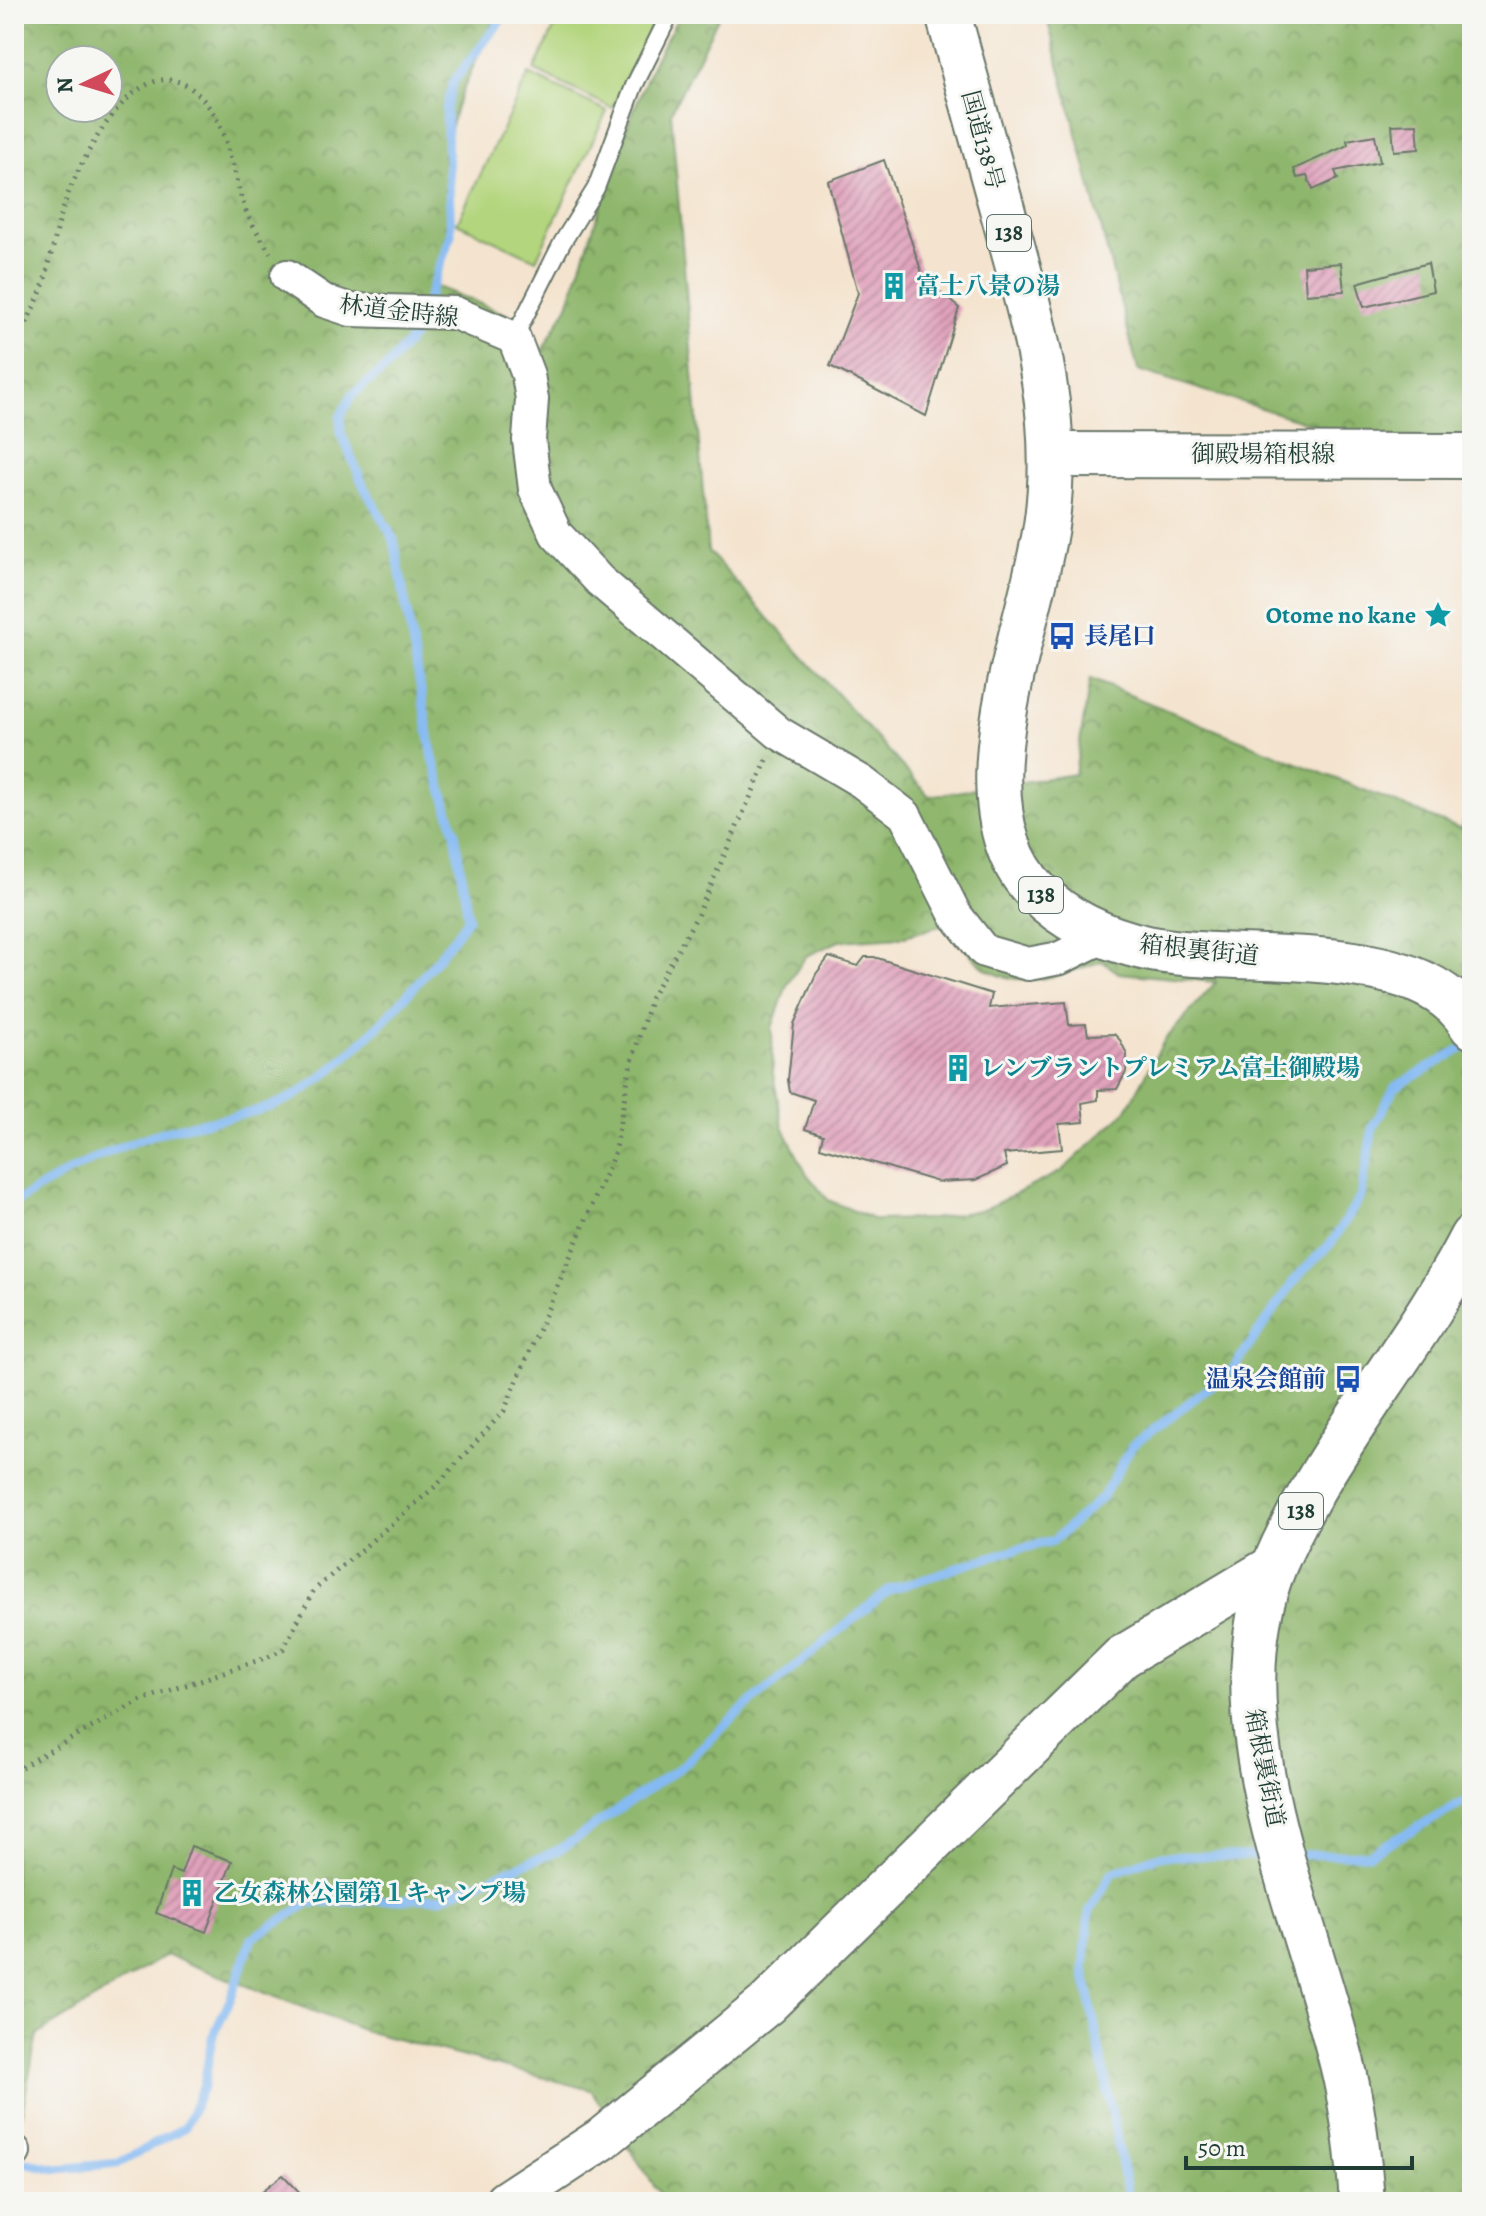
<svg xmlns="http://www.w3.org/2000/svg" width="1486" height="2216" font-family="Alegreya,'Noto Serif JP',serif">
  <style>
    .forest { fill: url(#forest-crowns); stroke: #567a50; stroke-width: 2; fill-rule: evenodd }
    .green { fill: #b3d57d; stroke: #698958; stroke-width: 2 }
    .lines { fill: none; stroke-linecap: round; stroke-linejoin: round }
    .stream { stroke: #85baf3; stroke-width: 9 }
    .building { fill: url(#building-hatch) }
    .service-casing { stroke: #6a776a; stroke-width: 20 }
    .minor-casing { stroke: #6a776a; stroke-width: 36 }
    .tertiary-casing { stroke: #6a776a; stroke-width: 46 }
    .secondary-casing { stroke: #6a776a; stroke-width: 48 }
    .trunk-casing { stroke: #6a776a; stroke-width: 48 }
    .path { stroke: #6a776a; stroke-width: 5; stroke-dasharray: 2 6; stroke-linecap: butt }
    .service { stroke: #fff; stroke-width: 16 }
    .minor { stroke: #fff; stroke-width: 32 }
    .tertiary { stroke: #fff; stroke-width: 42 }
    .secondary { stroke: #fff; stroke-width: 44 }
    .trunk { stroke: #fff; stroke-width: 44 }
    .labels { text-anchor: middle; dominant-baseline: central; stroke-width: 6; stroke-linejoin: round; paint-order: stroke }
    .shield { fill: #f6f6f2; stroke: #60746d; stroke-width: 2 }
    .shield-label { font-size: 22px; font-weight: bold; fill: #1f3d34 }
    .street-label { font-size: 24px; fill: #1f3d34; stroke: #f6f6f2 }
    .culture-label { font-size: 24px; font-weight: bold; fill: #0d838f; stroke: #f6f6f2; text-anchor: start }
    .transit-label { font-size: 24px; font-weight: bold; fill: #164399; stroke: #f6f6f2; text-anchor: start }
  </style>
  <defs>
    <pattern id="forest-crowns" width="20" height="18" patternUnits="userSpaceOnUse" patternTransform="scale(2)"><rect width="20" height="18" fill="#8eb66c"/><path d="M2 6a3 3 0 1 1 6 0M12 15a3 3 0 1 1 6 0" fill="none" stroke="#73955a"/></pattern>
    <pattern id="building-hatch" width="6" height="6" patternUnits="userSpaceOnUse" patternTransform="scale(2)"><rect width="6" height="6" fill="#e0a1bb"/><path d="M-1 1l2-2M0 6l6-6M5 7l2-2" fill="none" stroke="#b58499"/></pattern>
  </defs>
  <rect width="100%" height="100%" fill="#f6f6f2"/>
  <filter id="ink" filterUnits="userSpaceOnUse"><feTurbulence type="fractalNoise" baseFrequency=".0125" numOctaves="2"/><feDisplacementMap in="SourceGraphic" scale="16" xChannelSelector="R" yChannelSelector="G"/><feConvolveMatrix kernelMatrix="1 2 1 2 8 2 1 2 1" color-interpolation-filters="sRGB"/></filter>
  <filter id="wash" filterUnits="userSpaceOnUse"><feTurbulence type="fractalNoise" baseFrequency=".006" numOctaves="4" result="noise"/><feDisplacementMap in="SourceGraphic" scale="32" xChannelSelector="R" yChannelSelector="G"/><feGaussianBlur stdDeviation="1.8" result="paint"/><feColorMatrix in="noise" values="0 0 0 0 0 0 0 0 0 0 0 0 0 0 0 0 0 1.4 0 .05"/><feComposite in="paint" operator="in"/></filter>
  <g filter="url(#wash)">
    <rect width="100%" height="100%" fill="#f4e4cf"/>
    <path class="forest" d="M14,14H496L457,104L443,154L452,218L432,285L514,317L526,336L534,365L568,305L626,129L653,63L680,14H720L671,112L708,551L929,796L1075,774L1090,679L1460,829L1472,805V2202H665L591,2090L365,2031L166,1955L37,2035L14,2153ZM60,60H108V108H60ZM947,924C959,938 974,963 990,971C1027,990 1067,973 1102,961L1119,973L1216,982L1164,1041L1126,1111L1062,1171L985,1209L932,1219L875,1220L828,1200L806,1173L783,1127L773,1074L772,1028L787,985L806,956L839,941L901,937Z
      M1046,14H1472V474L1138,370Z"/>
    <path class="green" d="M561,14H657L612,108L534,70Z
      M529,74L607,111L536,260L457,223Z"/>
    <g class="lines">
      <path class="stream" d="M14,1203C61,1174 120,1143 173,1129C215,1118 263,1116 301,1092C359,1054 428,975 468,918L455,832L433,758L394,540L364,487L341,433L340,417L352,395L386,368L415,334L451,235L446,109L453,82L506,14
        M1294,1855L1368,1854L1472,1798
        M15,2160L57,2169L119,2163L185,2127L204,2085L212,2038L231,1998L252,1938L309,1903L440,1898L559,1850L682,1766L737,1714L889,1590L1006,1552L1053,1541L1103,1496L1132,1446L1233,1369L1297,1277L1332,1242L1361,1196L1373,1127L1395,1087L1472,1043
        M1129,2202L1084,1969L1089,1912L1112,1873L1159,1856H1271"/>
    </g>
    <g id="blocks">
      <path class="building" d="M1417,124L1419,149L1394,151L1392,125Z
        M1375,135L1380,162L1335,171L1338,179L1313,190L1307,176L1297,178L1294,169L1348,145L1347,140Z
        M884,160L924,279L959,308L926,416L830,366L858,293L828,181Z
        M1341,263L1344,291L1306,294L1304,266Z
        M1428,263L1433,291L1364,307L1357,283Z
        M829,957L858,966L865,957H874L992,994L989,1008L1066,1002L1069,1025L1086,1024L1088,1035L1114,1034L1120,1040L1127,1054L1126,1072L1117,1089L1098,1090V1100L1082,1103L1084,1122L1059,1124L1062,1149L1004,1154L1007,1166L976,1180L938,1182L820,1147L823,1135L805,1129L814,1100L790,1092L788,1080L794,1024L816,974Z
        M191,1846L232,1861L206,1932L156,1913L171,1870L181,1874Z
        M283,2175L309,2202H248Z"/>
    </g>
  </g>
  <g filter="url(#ink)">
    <use href="#blocks" fill-opacity="0" stroke="#6a776a" stroke-width="2"/>
    <g class="lines">
      <g class="service-casing">
        <path id="service" d="M514,338L562,243L596,188L634,86L670,14"/>
      </g>
      <g class="minor-casing">
        <path id="minor" d="M287,276L324,301L351,310L455,313L514,338L528,375L532,399L529,440L535,489L556,534L600,581L779,733L862,782L905,815L955,914L984,951L1028,964L1060,958L1105,936
          M14,2152V2151"/>
      </g>
      <g class="tertiary-casing">
        <path id="tertiary" d="M506,2202L602,2139L767,2004L1122,1657L1274,1566"/>
      </g>
      <g class="secondary-casing">
        <path id="secondary" d="M1053,455L1472,456"/>
      </g>
      <g class="trunk-casing">
        <path id="trunk" d="M948,14C968,85 988,156 1007,227C1035,329 1062,420 1046,526C1031,628 952,807 1037,892C1067,922 1106,939 1147,948C1234,967 1421,936 1472,1026
          M1362,2202C1359,2160 1354,2117 1345,2076C1310,1920 1209,1720 1275,1564C1325,1447 1414,1350 1472,1237"/>
      </g>
      <path class="path" d="M14,331L25,327C31,312 40,297 44,282C53,253 57,222 68,194C88,145 148,31 206,103C230,132 232,176 246,211C252,225 262,239 270,253
        M14,1771L139,1701L268,1657L283,1649L314,1590L437,1485L504,1411L614,1154L630,1068L651,997L697,916L767,760"/>
      <use href="#service" class="service"/>
      <use href="#minor" class="minor"/>
      <use href="#tertiary" class="tertiary"/>
      <use href="#secondary" class="secondary"/>
      <use href="#trunk" class="trunk"/>
    </g>
  </g>
  <defs>
    <g id="building-bare" transform="scale(2.16)"><path d="M-4-6H4V6H1V3H-1V6H-4ZM-2.5-4.3h1.7v1.8h-1.7ZM.8-4.3h1.7v1.8H.8ZM-2.5-1h1.7V.8h-1.7ZM.8-1h1.7V.8H.8Z" fill="#0f9aa8" stroke="#f6f6f2" stroke-width="2.5" paint-order="stroke"/></g>
    <g id="sight-bare" transform="scale(2.16)"><path d="M0-6L1.8-2.2L6-1.7L2.9 1.2L3.7 5.4L0 3.3L-3.7 5.4L-2.9 1.2L-6-1.7L-1.8-2.2Z" fill="#0f9aa8" stroke="#f6f6f2" stroke-width="2.5" paint-order="stroke"/></g>
    <g id="bus-bare" transform="scale(2.16)"><path d="M-5-6H5V4H4V6H2V4H-2V6H-4V4H-5ZM-3.5-4V0h7V-4ZM-3.5 1.2v1.5H-2V1.2ZM2 1.2v1.5H3.5V1.2Z" fill="#1a4fb4" stroke="#f6f6f2" stroke-width="2.5" paint-order="stroke"/></g>
  </defs>
  <g fill-rule="evenodd">
    <use href="#building-bare" x="894" y="286"/>
    <use href="#sight-bare" x="1438" y="615"/>
    <use href="#bus-bare" x="1062" y="636"/>
    <use href="#building-bare" x="958" y="1068"/>
    <use href="#bus-bare" x="1348" y="1379"/>
    <use href="#building-bare" x="192" y="1893"/>
  </g>
  <g class="labels">
    <g class="shield">
      <rect x="987" y="215" width="44" height="36" rx="6"/>
      <rect x="1019" y="877" width="44" height="36" rx="6"/>
      <rect x="1279" y="1493" width="44" height="36" rx="6"/>
    </g>
    <g class="shield-label">
      <text x="1009" y="233">138</text>
      <text x="1041" y="895">138</text>
      <text x="1301" y="1511">138</text>
    </g>
    <g class="street-label">
      <text transform="translate(983 140) rotate(75)">国道138号</text>
      <text transform="translate(399 311) rotate(7)">林道金時線</text>
      <text x="1263" y="454">御殿場箱根線</text>
      <text transform="translate(1199 950) rotate(6)">箱根裏街道</text>
      <text transform="translate(1265 1768) rotate(79)">箱根裏街道</text>
    </g>
    <g class="culture-label">
      <text x="916" y="286">富士八景の湯</text>
      <text x="1416" y="615" text-anchor="end">Otome no kane</text>
      <text x="980" y="1068">レンブラントプレミアム富士御殿場</text>
      <text x="214" y="1893">乙女森林公園第１キャンプ場</text>
    </g>
    <g class="transit-label">
      <text x="1084" y="636">長尾口</text>
      <text x="1326" y="1379" text-anchor="end">温泉会館前</text>
    </g>
  </g>
  <rect width="1486" height="2216" fill="none" stroke="#f6f6f2" stroke-width="48"/>
  <g transform="translate(84 84) rotate(266)"><circle r="38" fill="#f6f6f2" stroke="#a0aca6" stroke-width="2"/>
  <path d="M0-6L14 30L0 20L-14 30Z" fill="#d1495b"/>
  <text y="-12" font-size="22" font-weight="bold" text-anchor="middle" fill="#1f3d34">N</text>
  </g>
  <path d="M1186 2156v12h226v-12" fill="none" stroke="#1f3d34" stroke-width="4"/>
  <text x="1198" y="2156" font-size="24" fill="#1f3d34" stroke="#f6f6f2" stroke-width="6" paint-order="stroke">50 m</text>
</svg>
